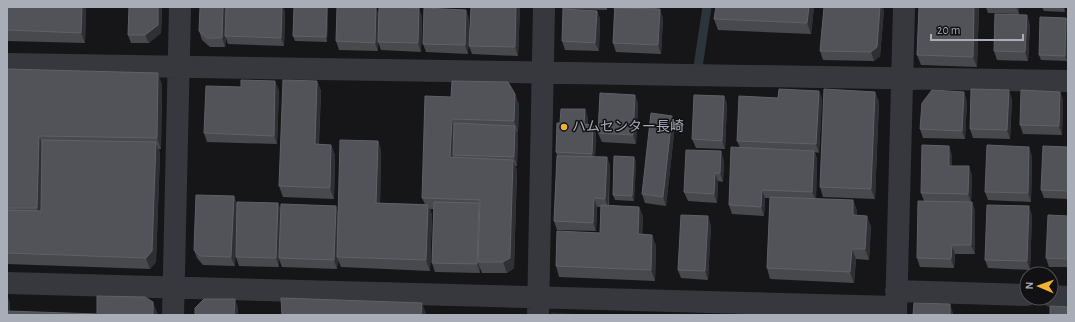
<svg xmlns="http://www.w3.org/2000/svg" width="1075" height="322" font-family="'Alegreya Sans','Noto Sans JP',sans-serif">
  <style>
    .park { fill: url(#park-crowns) }
    .lines { fill: none; stroke-linecap: round; stroke-linejoin: round }
    .stream { stroke: #2c353c; stroke-width: 9 }
    .minor { stroke: #37383d; stroke-width: 22 }
    .wall { fill: #47494d }
    .shaded-wall { fill: #2f3033 }
    .building { fill: #525359; stroke: #5f6168 }
    .poi-dot { fill: #f2b134; stroke: #111113; stroke-width: 1.5 }
    .labels { text-anchor: middle; dominant-baseline: central; stroke-width: 3; stroke-linejoin: round; paint-order: stroke }
    .poi-label { font-size: 14px; fill: #a8adb8; stroke: #111113; text-anchor: start }
  </style>
  <defs>
    <pattern id="park-crowns" width="20" height="18" patternUnits="userSpaceOnUse"><rect width="20" height="18" fill="#1e261f"/><path d="M2 6a3 3 0 1 1 6 0M12 15a3 3 0 1 1 6 0" fill="none" stroke="#3c433d"/></pattern>
  </defs>
  <rect width="100%" height="100%" fill="#161618"/>
  <path class="park" d="M551,312L586,315H551Z"/>
  <g class="lines">
    <path class="stream" d="M698,67L707,7"/>
    <path class="minor" d="M7,64L1068,81
      M7,283L896,307
      M896,291L1027,295
      M1051,296L1068,297
      M173,315L180,7
      M538,315L544,7
      M896,315L904,7"/>
  </g>
  <path class="wall" d="M7,7H86L85,43L7,41Z
    M129,7H162L161,33L149,43H131L128,35Z
    M294,7H327L328,11L327,42L295,41L293,36Z
    M376,7L378,51L339,50L336,41Z
    M471,7H520L518,56L472,54L469,46Z
    M562,7H607V10L562,9Z
    M613,7H657V9L663,18L661,54L616,52L613,43L614,10Z
    M814,7L811,34L718,30L714,19Z
    M919,7H979L977,67L921,65L917,55Z
    M986,7H1019V14L988,13Z
    M1042,7H1065V12L1044,11Z
    M884,10L880,56L874,61L823,60L820,51Z
    M285,11L284,46L228,44L226,38L225,47H210L202,40L199,31Z
    M597,11L600,19L599,51L565,50L562,41Z
    M422,17L421,52L381,50L378,42Z
    M469,18L468,54L426,52L423,44Z
    M1066,18L1068,22L1067,61L1041,60L1039,55Z
    M1030,24L1028,61L997,60L994,51Z
    M7,69L162,84L161,149H159L160,154L156,262L150,269L7,264Z
    M317,81L321,91L319,144L331,145L335,155L334,199L283,197L279,186Z
    M279,90L277,144L207,142L204,133Z
    M819,91L822,99L819,153L815,152L817,159L816,199L853,200L857,211V215L871,226L869,260L856,259L854,283L770,279L767,268L770,198H765L764,216L732,214L729,205L740,148L737,141L778,98Z
    M875,92L879,102L875,199L823,197L820,187Z
    M1060,92L1063,100L1062,135L1023,134L1020,125Z
    M515,94L519,105L518,132H517L518,135L517,166H515L517,170L514,268L507,273H482L480,268V273L435,272L432,263L434,209H430L432,215L430,271L341,267L338,260L337,269L282,267L279,259V267L239,266L236,257L278,203L281,211H338L378,141L381,151L380,203L425,204L422,198L451,97Z
    M724,96L727,104L725,149L696,148L692,139Z
    M1012,99L1010,139L973,138L970,129Z
    M967,101L965,139L923,138L920,129Z
    M638,103L636,144L602,142L598,133Z
    M672,116L675,125L666,206L645,203L642,194Z
    M588,118V125H593L596,133L595,157H607L610,166L609,206L639,207L643,217L642,234L656,245L655,281L559,277L556,266L600,233L601,207H597L596,231L557,230L554,221L557,156L556,152L560,123Z
    M1068,147V199L1044,198L1041,190Z
    M952,155V166L972,175L971,202H972L975,211V254H955L954,268L920,267L917,258L924,201L921,193Z
    M1032,156L1031,202L988,200L985,192Z
    M634,157L636,162L634,201L615,200L613,195Z
    M724,160L723,182L718,181L717,203L688,201L684,192Z
    M234,196L237,205L235,266L203,265L197,258L194,250Z
    M1032,215L1030,270L988,268L985,260Z
    M1068,216V267H1049L1046,258Z
    M711,225L708,280L681,278L678,270Z"/>
  <path class="shaded-wall" d="M82,7H86L85,43L81,33Z
    M158,7H162L161,33L149,43L145,35Z
    M223,7H227L225,36L226,38L225,47L222,38Z
    M282,7H283L285,11L284,46L281,38Z
    M327,7L328,11L327,42L326,37Z
    M376,7L379,15L378,51L375,43Z
    M516,7H520L518,56L515,47Z
    M809,7H814L811,34L807,23Z
    M880,7H883L884,10L880,56L874,61L871,52Z
    M974,7H979L977,67L973,57Z
    M1016,7H1019V14Z
    M1063,7H1065V12Z
    M419,8L422,17L421,52L418,43Z
    M660,9L663,18L661,54L658,45Z
    M466,10L469,18L468,54L465,45Z
    M597,11L600,19L599,51L595,43Z
    M1027,15L1030,24L1028,61L1025,52Z
    M1066,18L1068,22L1067,61L1065,56Z
    M158,73L162,84L161,149L157,138Z
    M275,81L279,90L277,144L274,136Z
    M317,81L321,91L318,155L315,144Z
    M1009,90L1012,99L1010,139L1007,130Z
    M819,91L822,99L819,153L816,144Z
    M875,92L879,102L875,199L871,189Z
    M964,92L967,101L965,139L962,131Z
    M1060,92L1063,100L1062,135L1059,126Z
    M515,94L519,105L518,132L514,121Z
    M635,95L638,103L636,144L633,135Z
    M724,96L727,104L725,149L722,141Z
    M585,109L588,118V133L584,124Z
    M672,116L675,125L666,206L663,197Z
    M452,119L455,130L453,155L454,159L450,157Z
    M593,125L596,133L595,162L592,154Z
    M515,126L518,135L517,166L514,157Z
    M39,136L43,147L42,220L37,208Z
    M378,141L381,151L380,213L376,203Z
    M156,142L160,154L156,262L150,269L146,258Z
    M331,145L335,155L334,199L330,188Z
    M949,146L952,155V174L949,166Z
    M1029,147L1032,156L1031,202L1028,193Z
    M721,151L724,160L723,182L720,173Z
    M814,151L817,159L816,200L812,192Z
    M607,157L610,166L608,207L605,199Z
    M634,157L636,162L634,201L632,196Z
    M513,160L517,170L514,268L507,273L503,262Z
    M969,166L972,175L971,202L968,194Z
    M715,173L718,181L717,203L714,194Z
    M762,190L765,198L764,216L761,207Z
    M234,196L237,205L235,266L231,257Z
    M594,198L597,207L596,231L593,223Z
    M853,200L857,211V225L853,215Z
    M972,202L975,211V254L971,245Z
    M278,203L281,212L279,267L276,258Z
    M479,203L482,212L478,262L480,268V273L477,264Z
    M428,205L432,215L430,271L426,260Z
    M336,206L339,215L337,257L338,260L337,269L334,260Z
    M1029,206L1032,215L1030,270L1027,261Z
    M639,207L643,217L642,245L638,234Z
    M708,216L711,225L708,280L705,271Z
    M867,216L871,226L869,260L865,249Z
    M652,235L656,245L655,281L651,270Z
    M952,245L955,254L954,268L951,259Z
    M852,249L856,259L854,283L850,272Z
    M7,294L10,303V315H7Z
    M235,299L238,307V315H234Z
    M153,302L158,314V315H153Z
    M422,303L426,313L425,315H421Z
    M950,304L953,313V315H950Z"/>
  <path class="building" d="M7,7H82L81,33L7,30Z
    M129,7H158V25L145,35H128Z
    M200,7H223L222,38H207L199,31Z
    M226,7H282L281,38L225,36Z
    M294,7H327L326,37L293,36Z
    M337,7H376L375,43L336,41Z
    M379,7L419,8L418,43L378,42Z
    M471,7H516L515,47L469,46Z
    M716,7H809L807,23L714,19Z
    M824,7H880L877,47L871,52L820,51Z
    M919,7H974L973,57L917,55Z
    M424,8L466,10L465,45L423,44Z
    M615,8L660,9L658,45L613,43Z
    M563,9L597,11L595,43L562,41Z
    M995,14L1027,15L1025,52L994,51Z
    M1040,17L1066,18L1065,56L1039,55Z
    M7,69L158,73L157,138L39,136L37,208H7Z
    M241,80L275,81L274,136L204,133L206,86L241,87Z
    M283,80L317,81L315,144L331,145L330,188L279,186Z
    M452,81L508,82L515,94L514,121L452,119L450,157L513,160L510,258L503,262H478L480,200L422,198L425,96L451,97Z
    M779,89L819,91L816,144L737,141L739,96L778,98Z
    M824,89L875,92L871,189L820,187Z
    M971,89L1009,90L1007,130L970,129Z
    M932,90L964,92L962,131L920,129L922,103Z
    M1021,90L1060,92L1059,126L1020,125Z
    M600,93L635,95L633,135L598,133Z
    M694,95L724,96L722,141L692,139Z
    M561,109H585L584,124L593,125L592,154L556,152L557,123H560Z
    M651,113L672,116L663,197L642,194Z
    M454,123L515,126L514,157L453,155Z
    M42,140L156,142L152,251L146,258L7,253V210L41,211Z
    M340,140L378,141L376,203L428,205L426,260L337,257Z
    M922,145L949,146V166H969L968,194L921,193Z
    M987,145L1029,147L1028,193L985,192Z
    M1043,146L1068,147V191L1041,190Z
    M731,147L814,151L812,192L762,190L761,207L729,205Z
    M686,150L721,151L720,173H715L714,194L684,192Z
    M557,156L607,157L605,199L594,198L593,223L554,221Z
    M614,156L634,157L632,196L613,195Z
    M196,195L234,196L231,257L200,256L194,250Z
    M770,197L853,200V215L867,216L865,249H852L850,272L767,268Z
    M918,201L972,202L971,245H952L951,259L917,258Z
    M237,202L278,203L276,258L236,257Z
    M434,202L479,203L477,264L432,263Z
    M281,204L336,206L334,260L279,258Z
    M601,205L639,207L638,234L652,235L651,270L556,266L557,231L600,233Z
    M987,205L1029,206L1027,261L985,260Z
    M681,215L708,216L705,271L678,270Z
    M1048,215L1068,216V259L1046,258Z
    M97,296L145,297L153,302V315H7V311L97,314Z
    M281,298L422,303L421,315H282Z
    M204,299H235L234,315H195V308Z
    M914,303L950,304V315H913Z
    M1050,306L1068,307V315H1050Z"/>
  <circle class="poi-dot" cx="564" cy="127" r="4"/>
  <g class="labels">
    <g class="poi-label">
      <text x="572" y="127">ハムセンター長崎</text>
    </g>
  </g>
  <rect width="1075" height="322" fill="none" stroke="#a8adb8" stroke-width="16"/>
  <g transform="translate(1039 286) rotate(272)"><circle r="19" fill="#111113" stroke="#4d4f55"/>
  <path d="M0-3L7 15L0 10L-7 15Z" fill="#f2b134"/>
  <text y="-6" font-size="11" font-weight="bold" text-anchor="middle" fill="#a8adb8">N</text>
  </g>
  <path d="M931 34v6h92v-6" fill="none" stroke="#a8adb8" stroke-width="2"/>
  <text x="937" y="34" font-size="12" fill="#a8adb8" stroke="#111113" stroke-width="3" paint-order="stroke">20 m</text>
</svg>
